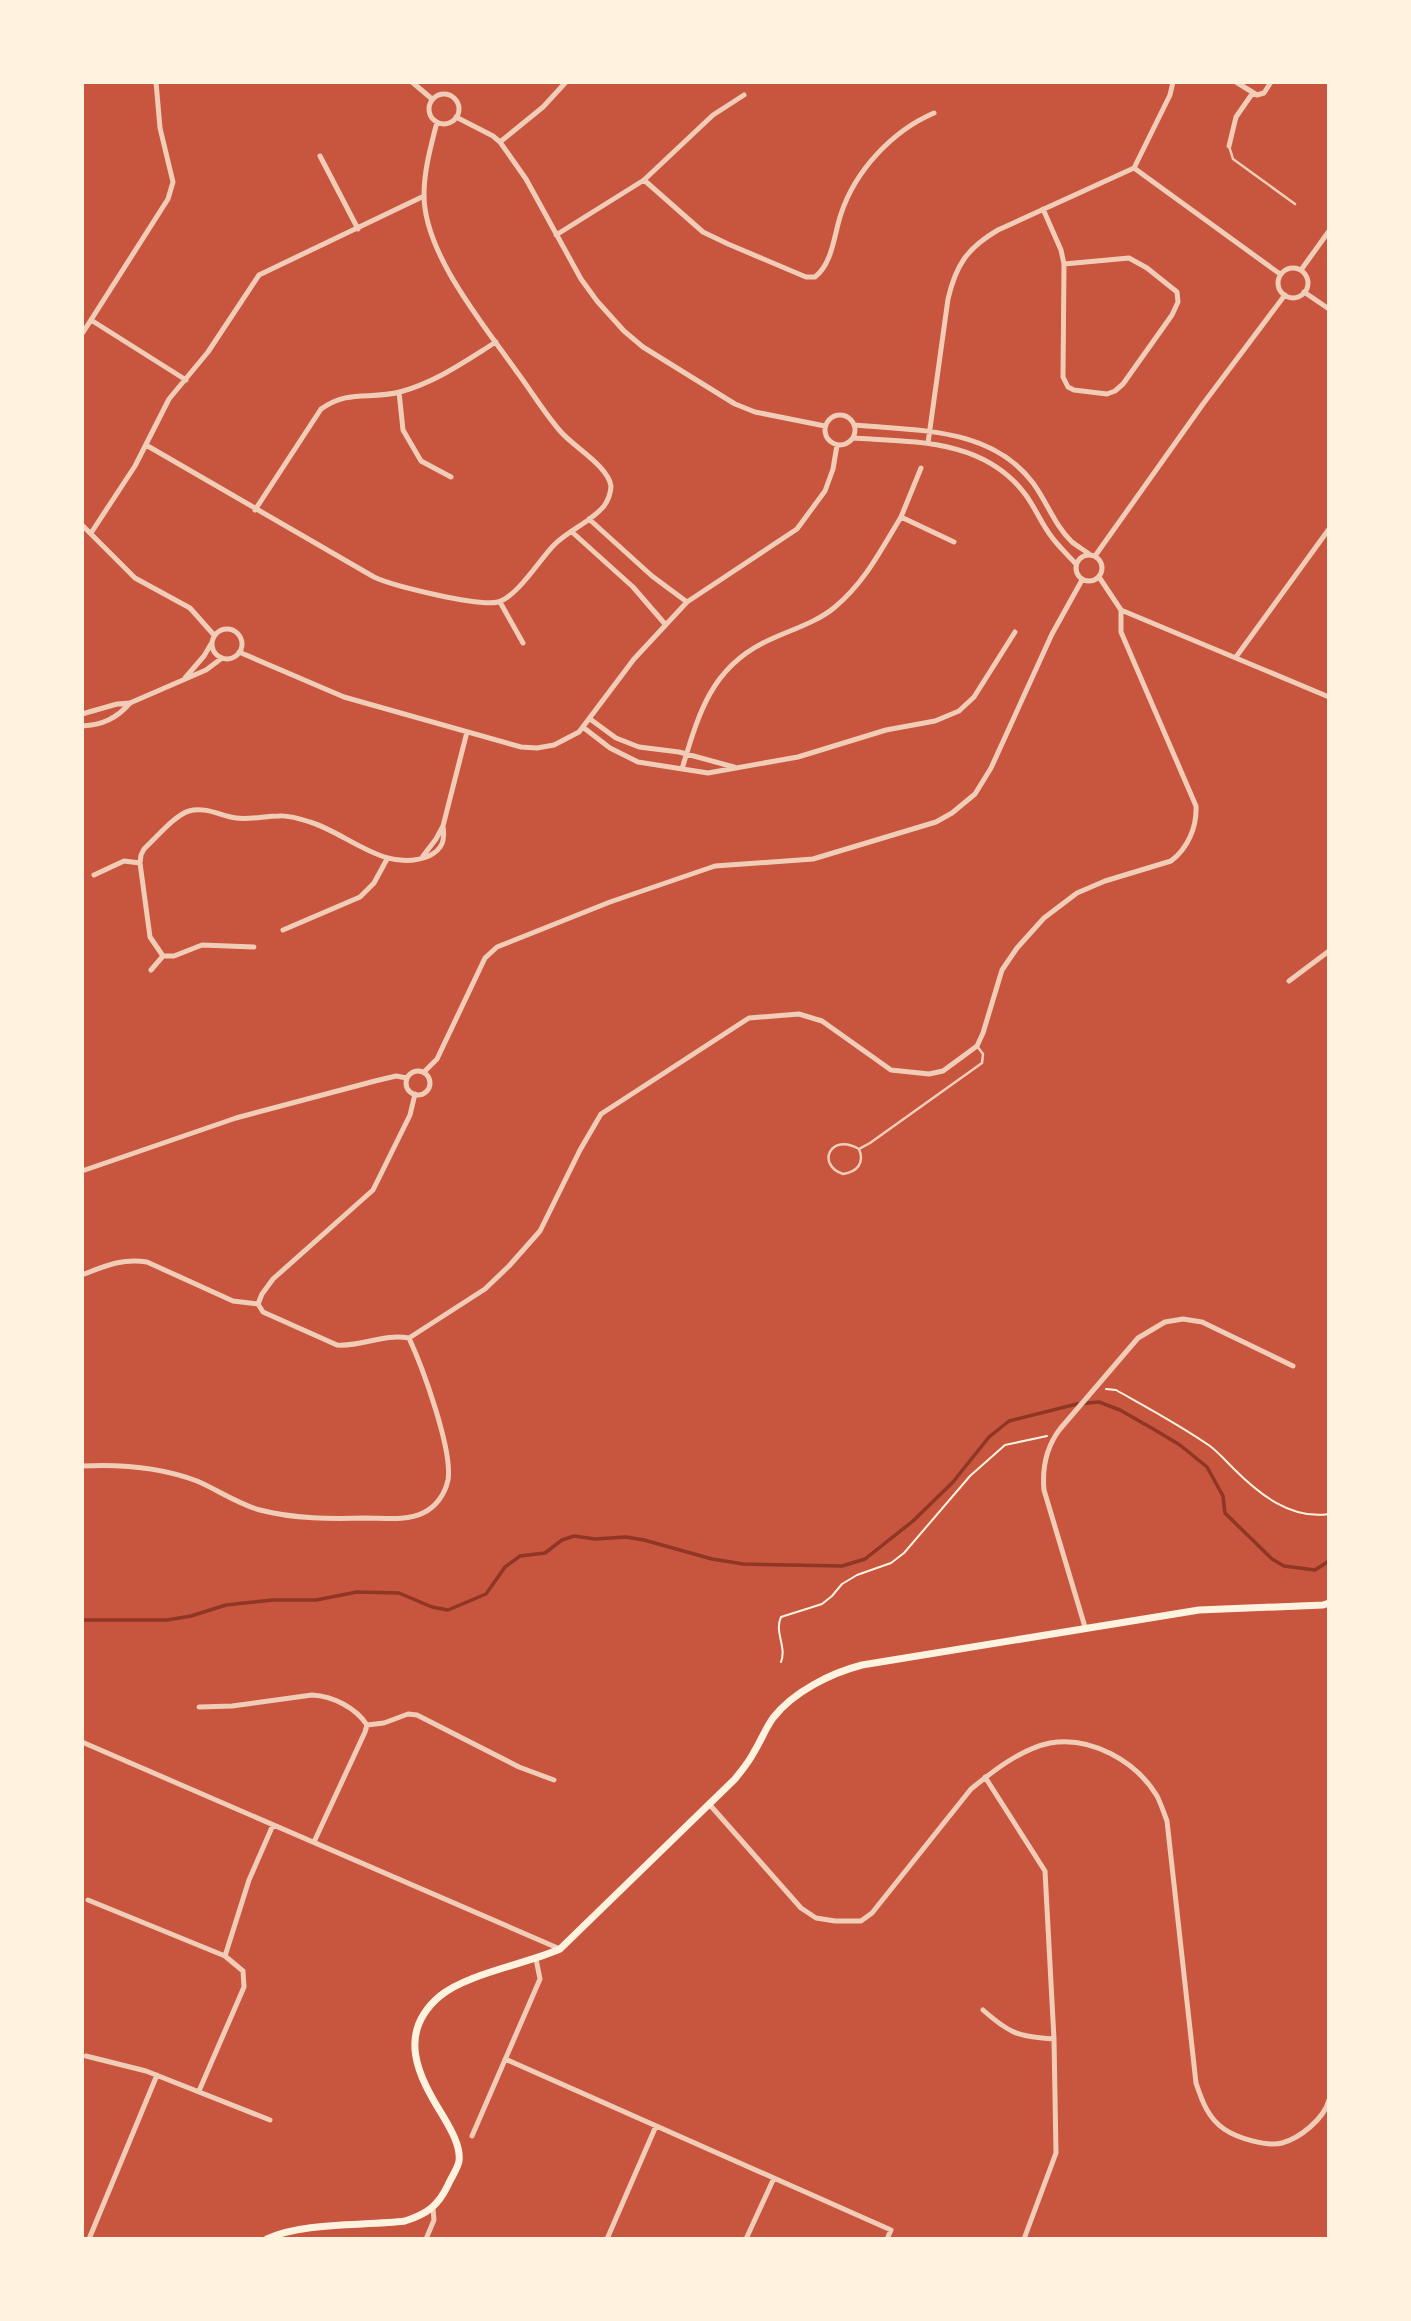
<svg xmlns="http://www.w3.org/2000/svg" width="1411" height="2321" font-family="'Public Sans',sans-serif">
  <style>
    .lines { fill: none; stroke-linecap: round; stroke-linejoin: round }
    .stream { stroke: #8f3625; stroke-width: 3.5 }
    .path { stroke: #fff3e0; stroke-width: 2 }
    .service { stroke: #f1ccb7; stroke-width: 2.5 }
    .minor { stroke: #f1ccb7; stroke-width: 5 }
    .secondary { stroke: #fff3e0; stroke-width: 7 }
  </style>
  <rect width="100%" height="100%" fill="#c8553d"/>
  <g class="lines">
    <path class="stream" d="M82,1620H167L191,1616L226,1605L273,1600H316L357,1592L399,1593L432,1607L448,1610L486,1594L505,1567L520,1556L545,1553L562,1540L574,1536L595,1539L626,1537L644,1540L712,1559L743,1564L842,1566L865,1559L913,1521L953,1482L989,1437L1009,1421L1077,1404L1099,1402L1120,1410L1155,1430L1180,1445L1207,1467L1223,1496L1225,1513L1272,1559L1284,1566L1315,1570L1329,1561"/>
    <path class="path" d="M1106,1389L1116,1390C1148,1408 1180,1425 1210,1446C1219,1453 1226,1461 1234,1469C1259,1494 1291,1520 1329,1514
      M781,1662C787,1647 774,1632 781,1617L822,1604L832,1596L842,1584L857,1575L891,1563L904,1553L970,1476L1005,1445L1047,1436"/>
    <path class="service" d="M1229,146L1233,159L1295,204
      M859,1149C865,1163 857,1172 843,1174C816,1165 830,1132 859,1149L870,1143L982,1063L983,1054L977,1046"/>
    <path class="minor" d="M412,82L432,99
      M1236,82L1257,95L1264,93L1271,82
      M429 109a15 15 0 1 1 30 0a15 15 0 1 1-30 0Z
      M456,117L493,136L500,142L526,179L581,279L597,301L624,331L643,347L735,404L755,412L825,426
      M500,142L543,107L566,82
      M1229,146L1236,117L1252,94
      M320,156L358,229
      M1134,168L1280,274
      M644,180L703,232L728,244L806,277H815C833,263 834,234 841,214C855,171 892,131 934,113
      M1043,209L1061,250L1064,264L1063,377L1068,387L1074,390L1107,394L1115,391L1123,384L1172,315L1178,302L1177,292L1147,268L1129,258L1064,264
      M556,235L644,180L713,115L744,95
      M1278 283a15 15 0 1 1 30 0a15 15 0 1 1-30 0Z
      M1301,270L1329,231
      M1304,292L1329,309
      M91,320L186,380
      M82,334L168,199L173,182L160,128L156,82
      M399,392L403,430L421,461L451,477
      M825 430a15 15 0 1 1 30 0a15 15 0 1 1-30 0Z
      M855,425C918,431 991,427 1033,483C1047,502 1055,526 1072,542C1077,546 1084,550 1089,554
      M853,438C915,442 984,439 1025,494C1035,507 1041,523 1051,536C1058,546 1068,555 1076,564
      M928,443L948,299C956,265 967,248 998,230L1134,168L1170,95L1173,82
      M146,445L374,577C393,586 479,607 498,602C517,597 540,559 554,545C569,530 591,522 604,506C608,501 611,492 611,486C608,466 574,447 561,432C545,414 532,392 517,372C484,325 424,254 424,195C424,170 431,146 437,122
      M255,510L321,409C349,389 369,400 400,392C436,382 464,362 496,342
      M901,517L921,468
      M589,519L652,576L687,602
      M82,525L135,578L190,608L214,635
      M572,532L633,587L665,624
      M91,533L135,466L169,399L208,352L259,275L424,196
      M1076 568a13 13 0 1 1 26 0a13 13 0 1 1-26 0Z
      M1095,556L1203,404L1285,295
      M500,602L523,643
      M1121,610L1329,697
      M212 644a15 15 0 1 1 30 0a15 15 0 1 1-30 0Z
      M239,652L344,697L521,747L537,748L554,745L579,732L634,659L687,602L797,529L825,491L833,469L837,445
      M1236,657L1329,529
      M185,678L204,656L211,644
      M82,714L117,704L130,703L206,670L222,658
      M590,719L616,738L639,747L679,752L734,767
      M82,726C103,725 117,718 130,703
      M584,728L610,748L638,762L708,773L798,757L886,730L935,721L959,711L974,697L1015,632
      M682,769C698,716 710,670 763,643C786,631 815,624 835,607C865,582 881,550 901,517L954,542
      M423,856L436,839L443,826L467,732
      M94,875L124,861L140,863
      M283,930L360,897L374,883L387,859
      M254,947L202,945L174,956H163L150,937L140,863L141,855L144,849C156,838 175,815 189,811C205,806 221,816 236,818C250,820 265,816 279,816C289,815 301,819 310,822C349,834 385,874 429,856C443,849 445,840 443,826
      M151,970L163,956
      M1289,981L1329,951
      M406 1083a12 12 0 1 1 24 0a12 12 0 1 1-24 0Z
      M424,1072L437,1059L485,958L497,947L610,902L715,866L813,859L936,822L952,813L975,794L991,768L1052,634L1082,580
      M82,1171L236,1118L375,1081L396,1076L407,1078
      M82,1275C105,1266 122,1258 147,1262L233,1301L258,1304
      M258,1304L262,1294L273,1279L373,1190L410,1115L415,1094
      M258,1304L263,1312L337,1345C362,1347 384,1333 409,1338
      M409,1338L485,1289L509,1266L540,1231L580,1150L601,1114L749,1018L799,1014L822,1021L891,1070L929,1074L943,1071L977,1046L983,1033L1002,970L1017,948L1044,918L1077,893L1105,881L1171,861C1188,848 1197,827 1196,806L1121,632V610L1099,577
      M82,1466C121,1464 160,1467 197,1481C218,1490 238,1504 260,1510C294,1519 331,1519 366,1518C384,1518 407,1521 423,1513C436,1507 445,1494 448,1480C453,1450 422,1366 409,1338
      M1085,1627L1044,1490C1042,1468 1047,1446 1060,1429L1138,1338L1165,1322L1183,1319L1202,1322L1293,1366
      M199,1707L232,1706L312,1695C333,1696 356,1708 367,1725L365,1732L314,1842
      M367,1725L384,1723L408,1714L417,1715L519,1767L554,1780
      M82,1742L560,1949
      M985,1777L1045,1871L1054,2039L1056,2153L1024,2239
      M710,1805L801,1908L816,1918L835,1921H861L872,1913L971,1789C993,1771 1021,1749 1050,1743C1091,1736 1136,1761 1157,1796C1161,1804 1164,1813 1167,1821L1196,2083C1202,2101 1208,2118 1224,2129C1237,2138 1267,2147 1282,2143C1300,2138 1324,2119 1329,2100
      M88,1900L225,1956L249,1880L273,1825
      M983,2010C1009,2033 1018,2037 1054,2039
      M86,2056L146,2071L270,2120
      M505,2059L891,2230L887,2239
      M199,2091L244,1987L243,1971L225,1956
      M472,2136L540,1979L536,1959
      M89,2239L157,2075
      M426,2239L434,2220L433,2209
      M607,2239L656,2126
      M746,2239L774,2178"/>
    <path class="secondary" d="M267,2239C301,2222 364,2226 405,2221C427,2214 438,2206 448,2185C451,2178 458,2168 459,2161C461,2146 450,2128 443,2116C418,2076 396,2033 440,1996C466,1974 526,1964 560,1949L735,1779C742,1770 749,1762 754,1752C761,1741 765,1729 773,1718C793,1692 831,1673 862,1665L1199,1610L1323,1605L1329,1603"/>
  </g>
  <rect width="1411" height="2321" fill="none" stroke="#fff3e0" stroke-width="168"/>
</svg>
